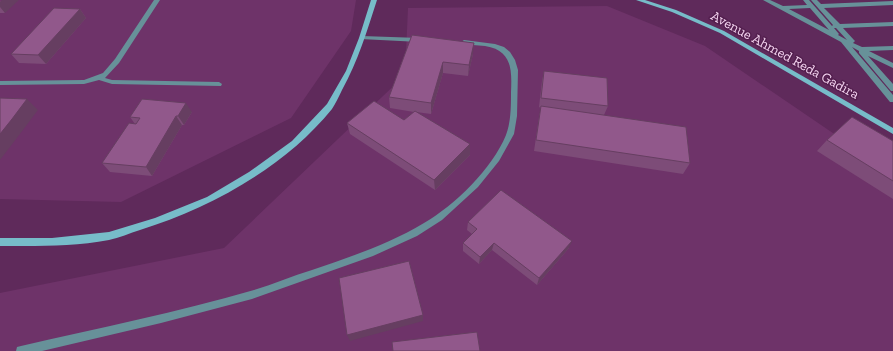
<svg xmlns="http://www.w3.org/2000/svg" width="893" height="351" font-family="'Zilla Slab',serif">
  <style>
    .built { fill: #6e3369 }
    .lines { fill: none; stroke-linecap: round; stroke-linejoin: round }
    .lane { fill: #679199; fill-rule: evenodd }
    .street { fill: #679199; fill-rule: evenodd }
    .secondary { fill: #77bcc9; fill-rule: evenodd }
    .wall { fill: #7d4c78 }
    .shaded-wall { fill: #663e61 }
    .building { fill: #91588b; stroke: #663e61 }
    .labels { text-anchor: middle; dominant-baseline: central; stroke-width: 3; stroke-linejoin: round; paint-order: stroke }
    .street-label { font-size: 14px; fill: #f4d4f0; stroke: #541f4f }
  </style>
  <rect width="100%" height="100%" fill="#5f2a5b"/>
  <path class="built" d="M0,0H356L351,31L291,118L121,202L0,199Z
    M607,6L705,46L893,174V351H0V293L224,248L405,75L408,8Z"/>
  <g class="lines">
    <path class="lane" d="M154,0H160L119,63L105,78L112,80L219,82L222,84L221,86L112,84L99,80L84,84L0,85V81L84,80L103,73L115,59Z
      M763,0H770L783,6L807,5L803,0H809L832,26L833,25L811,0H817L821,4L893,1V5L824,8L840,24L893,22V26L843,28L854,40L855,41L853,43L862,47L893,46V50L869,51L893,63V68L868,56L893,84V91H891L859,53V51L852,47L893,95V102H890L841,42ZM810,8L829,30L789,9ZM834,28H836L847,40L838,35L839,34Z"/>
    <path class="street" d="M362,36L420,38L423,40L420,42L360,39L359,38Z
      M464,40L495,44L504,47L510,52L515,60L518,70L517,116L514,134L499,161L478,187L442,220L417,236L373,256L252,299L161,323L42,351H16L17,347L21,346C99,328 178,312 254,290C274,284 292,276 312,270C350,257 389,244 424,223C455,205 492,169 506,135C511,122 511,106 511,92C512,70 512,50 485,46C477,45 469,45 462,43L461,42Z"/>
    <path class="secondary" d="M371,0H377C367,31 358,61 342,90C339,96 336,103 332,109C285,167 211,208 140,230C130,233 119,238 109,240C73,247 36,246 0,246V238H52L109,232L155,218L207,197L249,172L292,141L327,104L346,71L359,38Z
      M636,0H645L676,10L724,31L893,128V134L720,33L672,12Z"/>
  </g>
  <path class="wall" d="M0,0L5,13H0Z
    M80,9L86,18L46,64L19,63L11,54Z
    M412,35L473,54L468,76L443,73L431,114L416,112L470,144V155L435,190L350,134L347,123L404,120L414,112L390,108L389,97Z
    M544,71L608,106L604,115L690,163L683,174L534,151L539,117L541,108L539,107L542,81Z
    M192,112L184,125H182L152,176L110,172L102,163L135,124L130,117Z
    M827,140L893,141V199L817,151Z
    M468,222L569,248L537,285L492,250L479,264L463,251V243L472,234L467,230Z"/>
  <path class="shaded-wall" d="M2,0H19L5,13L0,7V2Z
    M80,9L86,18L46,64L38,55Z
    M474,43L473,54L468,76L469,65Z
    M443,62V73L431,114V103Z
    M27,99L38,110L23,130L0,160V134Z
    M186,103L192,112L184,125L178,116Z
    M176,116L182,125L152,176L146,167Z
    M470,144V155L435,190L434,180Z
    M572,241L569,248L537,285L539,278Z
    M494,243L492,250L479,264L480,257Z
    M423,315V321L350,341L347,335Z"/>
  <path class="building" d="M54,8L80,9L38,55L11,54Z
    M412,35L474,43L469,65L443,62L431,103L389,97Z
    M544,71L607,78L608,106L541,98Z
    M0,98L27,99L12,119L0,134Z
    M142,99L186,103L178,116H176L146,167L102,163L129,123L136,124L140,118L130,117Z
    M374,101L404,120L415,111L470,144L434,180L347,123Z
    M541,106L686,127L690,163L536,140Z
    M852,117L893,141V181L827,140Z
    M501,190L572,241L539,278L494,243L480,257L463,243L477,229L468,222Z
    M409,261L423,315L347,335L339,278Z
    M477,332L480,351H393L392,342Z"/>
  <g class="labels">
    <g class="street-label">
      <text transform="translate(785 55) rotate(29)">Avenue Ahmed Reda Gadira</text>
    </g>
  </g>
</svg>
